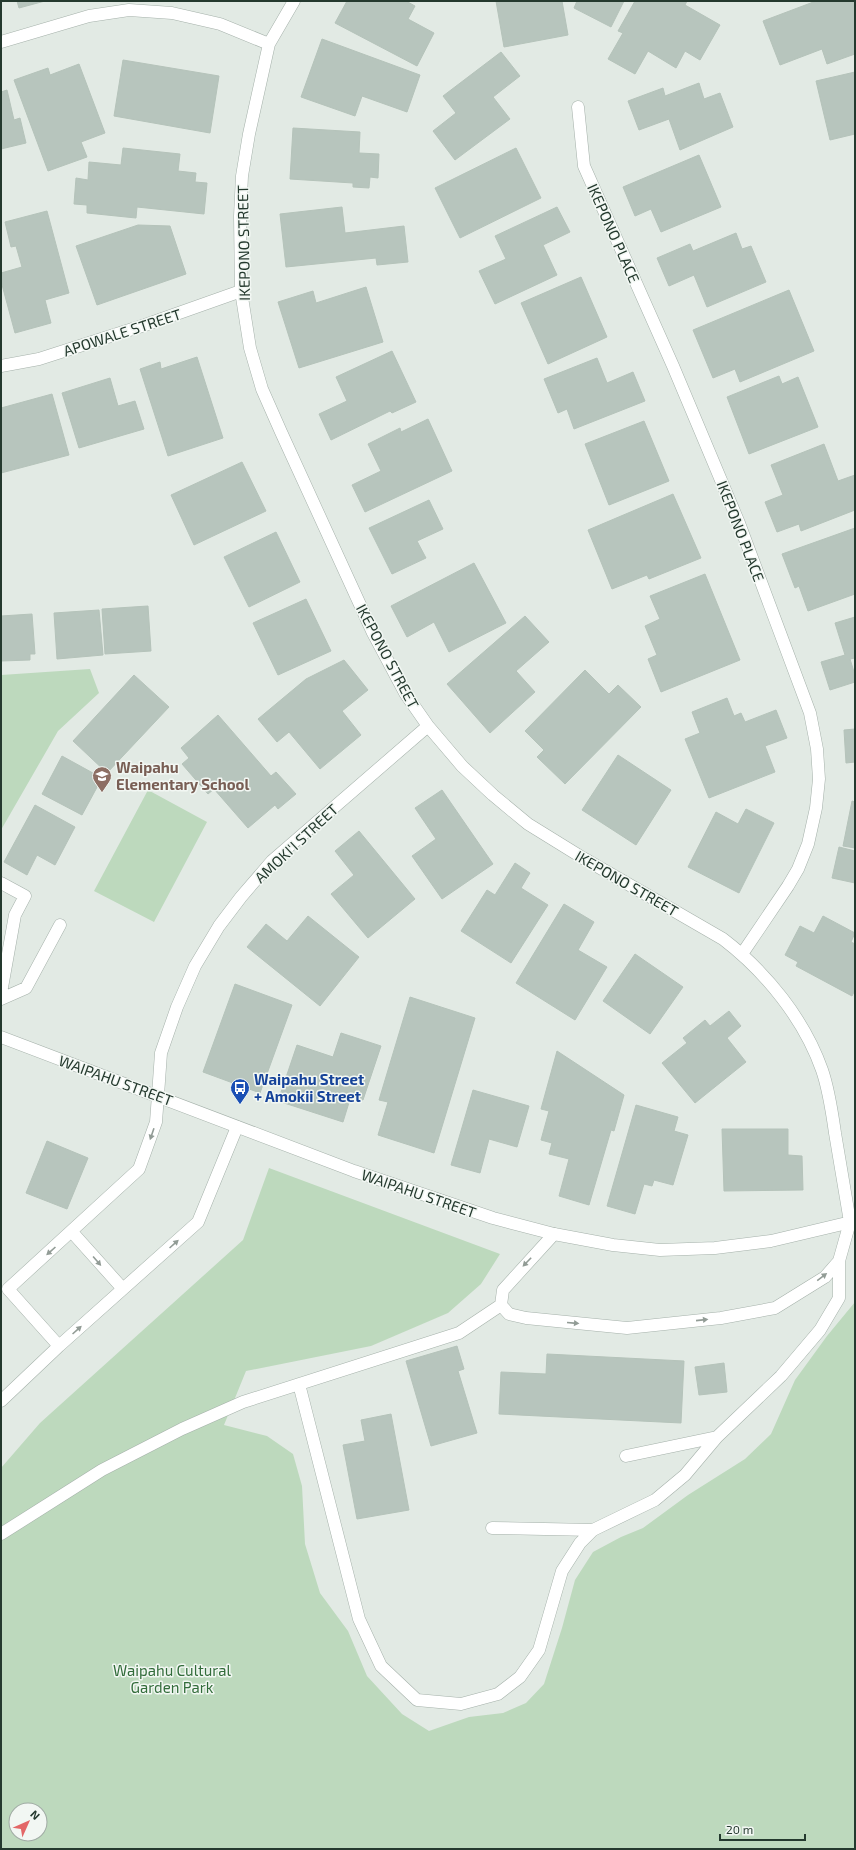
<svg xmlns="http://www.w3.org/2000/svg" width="856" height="1850" font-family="'Exo 2',sans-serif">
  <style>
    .green { fill: #bdd9bd; fill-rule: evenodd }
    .building { fill: #b7c5bd; stroke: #b5c3ba }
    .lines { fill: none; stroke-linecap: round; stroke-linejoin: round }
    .service-casing { stroke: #a5b1aa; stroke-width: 13 }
    .minor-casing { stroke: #a5b1aa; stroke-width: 13 }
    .tertiary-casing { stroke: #a5b1aa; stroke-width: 13 }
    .service { stroke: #fff; stroke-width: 12 }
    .minor { stroke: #fff; stroke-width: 12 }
    .tertiary { stroke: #fff; stroke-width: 12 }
    .oneway { fill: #929c96 }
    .labels { text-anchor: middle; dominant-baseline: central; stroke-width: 3; stroke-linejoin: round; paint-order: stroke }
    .street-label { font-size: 15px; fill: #24392e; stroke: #f2f7f3 }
    .education-label { font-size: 15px; font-weight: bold; fill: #785e54; stroke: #f2f7f3; text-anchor: start }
    .transit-label { font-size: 15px; font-weight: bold; fill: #164399; stroke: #f2f7f3; text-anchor: start }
    .park-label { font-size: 15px; fill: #326c3a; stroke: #f2f7f3 }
  </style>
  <rect width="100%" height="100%" fill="#e2eae4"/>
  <path class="green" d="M90,669L99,693L58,731L1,830V675Z
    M148,790L207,822L154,922L94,891Z
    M269,1168L500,1254L481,1284L448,1313L371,1346L246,1371L224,1425L267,1436L293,1454L302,1486L305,1544L320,1593L348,1631L367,1676L402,1714L429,1731L469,1717L503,1713L526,1703L544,1684L562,1628L575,1580L593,1552L621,1537L643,1528L688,1495L745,1459L771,1434L795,1380L827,1336L855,1302V1849H1V1468L40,1423L243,1240ZM16,1810H40V1834H16Z"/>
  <path class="building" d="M17,1H45L19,8Z
    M347,1H406L415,6L408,19L434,33L417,66L335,23Z
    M496,1H562L568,35L504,47Z
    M577,1H624L611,27L574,8Z
    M635,1H687L685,5L720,25L700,60L685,51L676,68L648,51L635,74L608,59L623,33L618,31Z
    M816,1H855V54L827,64L822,49L780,65L763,21Z
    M322,39L420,75L407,112L362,96L355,116L301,97Z
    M501,52L520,76L493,97L510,119L455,160L433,131L456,113L443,96Z
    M123,60L219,76L210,133L114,116Z
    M79,64L105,133L81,142L87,157L48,171L14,80L48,68L50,75Z
    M855,72V134L830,140L816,81Z
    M699,83L704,99L720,93L733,127L680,150L669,119L639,130L628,101L663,88L665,96Z
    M7,90L14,120L20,118L26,143L1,149V92Z
    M293,128L360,132L359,153L379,154L378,178L370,177L369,188L353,187V183L290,179Z
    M123,148L180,154L178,171L196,173L195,182L207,183L204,214L137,207L136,218L87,213V205L74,204L76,178L88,180L89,162L121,165Z
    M516,148L541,198L460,238L435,188Z
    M699,155L721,207L661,232L651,209L635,216L623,187Z
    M342,207L345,233L404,226L408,262L377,265L376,258L286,267L280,214Z
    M557,207L570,232L543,245L557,275L495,304L479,271L506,259L495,236Z
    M47,211L69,293L45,300L51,323L15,333L1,281V273L22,267L16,246L11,247L5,222Z
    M138,225L170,226L186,274L97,305L76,246Z
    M736,233L742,249L751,246L766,282L707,307L694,275L669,286L657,258L690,244L693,251Z
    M581,277L607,337L548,364L521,303Z
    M366,287L383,342L299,368L278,302L313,291L316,303Z
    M789,290L814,351L740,382L735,369L713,378L693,330Z
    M392,351L416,402L392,413L390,411L331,440L319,414L347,401L336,377Z
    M197,357L223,438L168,456L140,369L160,362L161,369Z
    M597,358L607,383L633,372L645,401L574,429L567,409L558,413L544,379Z
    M779,376L782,384L798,377L818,427L749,454L727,397Z
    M110,378L118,406L135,401L144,429L79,448L62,393Z
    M52,394L69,455L1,473V408Z
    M428,419L452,471L365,512L352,485L381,471L368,444L400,428L401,432Z
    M644,421L669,481L609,505L585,444Z
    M824,444L838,481L855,475V510L801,531L799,524L777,532L765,502L783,495L771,465Z
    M242,462L266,511L194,545L171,495Z
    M673,494L701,558L649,579L647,575L612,589L588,530Z
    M429,500L443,529L417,541L426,558L392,574L369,528Z
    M855,528V594L808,611L799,586L795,588L782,554Z
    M276,532L300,582L249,607L224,557Z
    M474,563L506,623L449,652L434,622L407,637L391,606Z
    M705,574L740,660L661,692L648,659L657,655L645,626L660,619L650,596Z
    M306,599L331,651L278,675L253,623Z
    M148,606L151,651L105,654L102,609Z
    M99,610L103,655L57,659L54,613Z
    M32,614L35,654H30V660L1,661V616Z
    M525,616L549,642L516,671L535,692L490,733L447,684Z
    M855,617V658L850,659L855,675V682L830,690L821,662L845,655L835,623Z
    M344,660L368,690L342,711L361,735L320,769L289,732L277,742L258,719L306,679Z
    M585,670L609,694L618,685L641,707L565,784L537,757L544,750L525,731Z
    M134,675L169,707L107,773L73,741Z
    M727,698L734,716L741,713L745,722L776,710L787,738L765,746L775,772L709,798L685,739L700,733L692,712Z
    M218,715L271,776L276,772L296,794L278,809L275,805L248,828L214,789L208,794L182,764L189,758L181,748Z
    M855,729V762L846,763L844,730Z
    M618,755L671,790L636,845L582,810Z
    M62,756L102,778L82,815L42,794Z
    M442,790L493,864L442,899L412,856L436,839L415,808Z
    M852,801L855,802V848L843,846Z
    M35,805L75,827L55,865L37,855L27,875L4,862Z
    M746,809L774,823L739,893L688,867L716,812L738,824Z
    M359,831L415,899L368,938L331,894L354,875L335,851Z
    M839,847L855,851V883L832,878Z
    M515,863L530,873L521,888L548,905L511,963L461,931L487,890L495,895Z
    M564,904L594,922L578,950L607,967L575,1020L516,983Z
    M308,916L359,957L320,1006L247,947L266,924L287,941Z
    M823,916L855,933L851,942L855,944V990L852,996L796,966L798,962L785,955L800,926L814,933Z
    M635,954L683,987L650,1034L603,1001Z
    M235,984L292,1005L260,1093L203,1072Z
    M410,997L475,1018L434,1153L378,1135L388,1102L379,1100Z
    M729,1011L741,1026L727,1038L746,1062L695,1103L662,1063L687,1043L683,1038L705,1020L710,1026Z
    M341,1033L381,1046L363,1100L351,1096L343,1122L278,1101L297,1045L333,1057Z
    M557,1051L624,1095L614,1131L611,1130L589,1205L559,1196L569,1159L549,1154L552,1143L541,1140L549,1111L541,1109Z
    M473,1090L529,1106L517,1147L489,1139L480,1173L451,1165Z
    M636,1105L678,1117L674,1131L688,1135L673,1185L654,1180L652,1186L644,1184L635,1214L607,1206Z
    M722,1129H788V1155L802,1156L803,1190L724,1191Z
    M47,1141L88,1158L67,1209L26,1193Z
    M457,1346L464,1369L458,1371L477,1433L431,1446L406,1361Z
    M547,1354L684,1361L681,1423L499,1414L501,1372L546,1374Z
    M724,1363L727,1392L699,1395L695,1367Z
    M391,1414L409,1510L357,1519L343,1445L365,1441L361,1420Z"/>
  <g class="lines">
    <g class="service-casing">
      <path id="service" d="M1,883L25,896L15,915L1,993
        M1,999L26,988L60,925
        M158,1095L156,1122L139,1169L8,1289L59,1346L198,1222L237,1127
        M72,1232L123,1289
        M554,1234L503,1290L501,1305L509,1314L526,1318L627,1328L721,1318L775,1308L825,1277L839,1261L850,1222
        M299,1384L359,1619L381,1666L417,1700L461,1704L498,1694L520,1677L539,1650L562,1571L580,1543L593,1530L655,1500L685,1475L717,1437L781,1376L820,1330L839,1298V1261
        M1,1401L59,1346
        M626,1456L717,1437
        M492,1528L593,1530
        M1,1534L102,1470L182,1429L243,1402L459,1333L501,1305"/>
    </g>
    <g class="minor-casing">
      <path id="minor" d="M294,1L269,44L249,134L242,176L240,216L241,291L250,348L262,389L281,432L373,633L405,693L428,726L462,766L493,795L528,824L583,858L723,939C766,972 804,1019 822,1070C829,1090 832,1112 835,1133C840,1162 845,1192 850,1222
        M1,42L89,16L129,10L172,13L220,24L269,44
        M578,107L584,166L673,366L739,523L810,713L817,749L819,779L816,808L808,844L798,869L788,886L742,954
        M1,366L39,359L145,325L241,291
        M158,1095L161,1053L177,1007L195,966L219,926L241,897L272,861L428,726"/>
    </g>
    <g class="tertiary-casing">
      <path id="tertiary" d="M1,1037L354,1171L493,1218L554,1234L613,1245L660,1250L715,1248L771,1241L855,1221"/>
    </g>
    <use href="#service" class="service"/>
    <use href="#minor" class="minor"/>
    <use href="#tertiary" class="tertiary"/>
  </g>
  <defs><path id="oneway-solid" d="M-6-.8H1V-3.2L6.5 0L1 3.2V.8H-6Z"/></defs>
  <g class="oneway">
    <use href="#oneway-solid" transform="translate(152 1134) rotate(109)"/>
    <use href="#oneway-solid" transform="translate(174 1244) rotate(-42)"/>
    <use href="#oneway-solid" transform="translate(51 1251) rotate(138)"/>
    <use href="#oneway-solid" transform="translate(97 1261) rotate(49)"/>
    <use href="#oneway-solid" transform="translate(527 1262) rotate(134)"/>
    <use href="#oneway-solid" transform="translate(822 1277) rotate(-37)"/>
    <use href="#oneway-solid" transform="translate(702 1320) rotate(-6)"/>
    <use href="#oneway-solid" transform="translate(573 1323) rotate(5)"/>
    <use href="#oneway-solid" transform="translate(77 1330) rotate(-42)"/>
  </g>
  <defs>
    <g id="school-pin" transform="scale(1)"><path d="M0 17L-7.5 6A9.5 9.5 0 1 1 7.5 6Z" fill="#8d6e63" stroke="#f2f7f3"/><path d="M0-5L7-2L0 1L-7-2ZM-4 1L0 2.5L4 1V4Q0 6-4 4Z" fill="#fff"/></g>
    <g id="bus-pin" transform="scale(1)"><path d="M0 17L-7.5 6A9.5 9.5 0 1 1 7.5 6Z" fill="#1a4fb4" stroke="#f2f7f3"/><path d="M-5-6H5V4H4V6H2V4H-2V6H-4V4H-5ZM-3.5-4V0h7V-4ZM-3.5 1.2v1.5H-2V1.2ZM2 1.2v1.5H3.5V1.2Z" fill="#fff"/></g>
  </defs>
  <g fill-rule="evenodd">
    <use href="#school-pin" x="102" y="776"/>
    <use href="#bus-pin" x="240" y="1088"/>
  </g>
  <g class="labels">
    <g class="street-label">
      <text transform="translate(614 233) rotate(66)">IKEPONO PLACE</text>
      <text transform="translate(243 243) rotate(-91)">IKEPONO STREET</text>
      <text transform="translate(122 332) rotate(-18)">APOWALE STREET</text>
      <text transform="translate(741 531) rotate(69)">IKEPONO PLACE</text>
      <text transform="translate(388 656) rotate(62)">IKEPONO STREET</text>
      <text transform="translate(296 843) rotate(-43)">AMOKI'I STREET</text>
      <text transform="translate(627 883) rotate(30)">IKEPONO STREET</text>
      <text transform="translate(116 1080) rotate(20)">WAIPAHU STREET</text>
      <text transform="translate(419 1193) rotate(19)">WAIPAHU STREET</text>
    </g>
    <g class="education-label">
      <text x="116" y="767">Waipahu<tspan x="116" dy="17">Elementary School</tspan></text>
    </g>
    <g class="transit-label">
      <text x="254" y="1079">Waipahu Street<tspan x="254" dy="17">+ Amokii Street</tspan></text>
    </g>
    <g class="park-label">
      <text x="172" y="1670">Waipahu Cultural<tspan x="172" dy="17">Garden Park</tspan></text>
    </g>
  </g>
  <rect width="856" height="1850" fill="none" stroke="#24392e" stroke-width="4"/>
  <g transform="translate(28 1822) rotate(45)"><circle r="19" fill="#f2f7f3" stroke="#a0aba4"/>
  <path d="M0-3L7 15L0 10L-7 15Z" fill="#e36767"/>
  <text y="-6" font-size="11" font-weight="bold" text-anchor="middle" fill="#24392e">N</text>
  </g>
  <path d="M720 1834v6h85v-6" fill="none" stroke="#24392e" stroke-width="2"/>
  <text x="726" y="1834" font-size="12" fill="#24392e" stroke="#f2f7f3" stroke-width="3" paint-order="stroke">20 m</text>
</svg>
